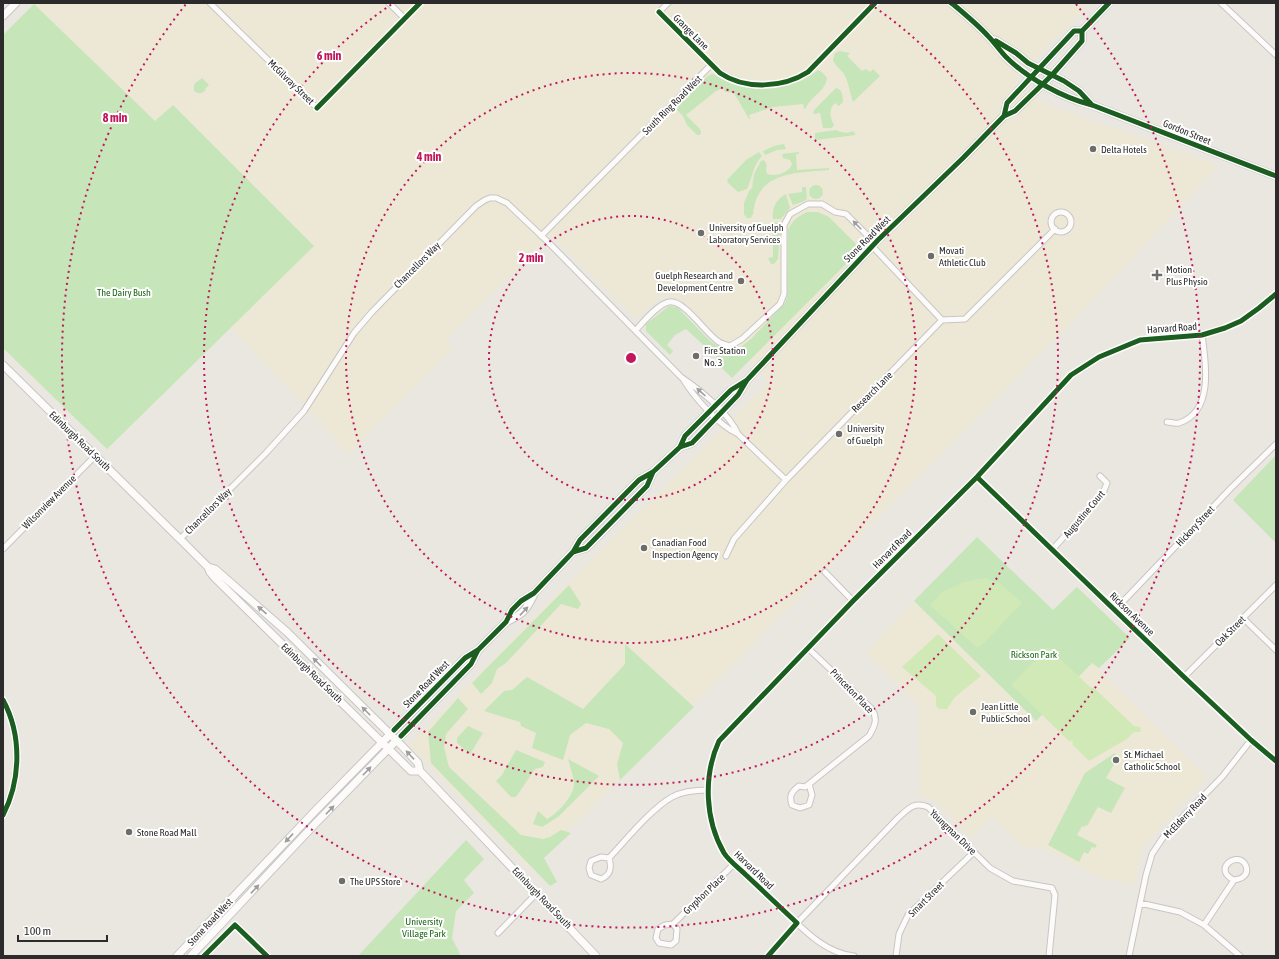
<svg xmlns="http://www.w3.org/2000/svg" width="1279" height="959" font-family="'Asap Condensed',sans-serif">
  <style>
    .education { fill: #ede8d5 }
    .green { fill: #c6e5b9 }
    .pitch { fill: #d0e9b7 }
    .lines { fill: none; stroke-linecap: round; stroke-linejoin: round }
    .minor-casing { stroke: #c7c6c5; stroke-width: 7 }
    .tertiary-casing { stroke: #c7c6c5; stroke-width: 8 }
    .secondary-casing { stroke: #c7c6c5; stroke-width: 9 }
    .minor { stroke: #fcfbfa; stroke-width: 5 }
    .tertiary { stroke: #fcfbfa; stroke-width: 6 }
    .secondary { stroke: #fcfbfa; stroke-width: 7 }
    .cycleway-casing { stroke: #fff; stroke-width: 8 }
    .cycleway { stroke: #1b5e20; stroke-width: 5 }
    .oneway { fill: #9e9d9d }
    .ring { fill: none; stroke: #c2185b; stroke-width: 2; stroke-dasharray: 2 4 }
    .poi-dot { fill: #6e6d6a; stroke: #fff; stroke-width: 1.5 }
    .labels { text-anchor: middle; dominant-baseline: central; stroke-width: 4; stroke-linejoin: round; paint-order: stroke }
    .street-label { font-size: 10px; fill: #2b2b2b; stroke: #fff }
    .poi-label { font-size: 10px; fill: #2b2b2b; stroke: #fff; text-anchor: start }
    .park-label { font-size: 10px; fill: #1f691a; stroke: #fff }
    .centre { fill: #c2185b; stroke: #fff; stroke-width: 2 }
    .ring-label { font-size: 12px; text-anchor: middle; font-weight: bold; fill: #c2185b; stroke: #fff; stroke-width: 4; stroke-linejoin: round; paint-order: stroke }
  </style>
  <rect width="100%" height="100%" fill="#eae7e0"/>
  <path class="education" d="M34,3H1091L1014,81L1048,105L1219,165L1082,312L530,869L409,745L581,570L769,382L679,298L660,297L636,319L551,235L445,341L452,349L348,455L314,414L230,328L107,449L3,348V35Z
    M914,601L1036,720L1092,662L1207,777L1145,844L1140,857L1135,884L1098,877L1043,848L1021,846L992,816L971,838L932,799L920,797L918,704L866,653Z"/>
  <path class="green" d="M34,4L155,121L173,105L314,246L107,449L3,348V35Z
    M840,51L850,53L847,56L862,71L866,69L870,72L873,69L880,76L853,102C850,93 849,84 845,76C842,70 835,66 833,60L835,53Z
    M818,70L822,72L827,78C825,92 811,96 806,108L804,109L803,104L773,107L749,115L750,118L749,119L734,93L725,92L723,88L716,91L686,115L700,129L701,132L700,135H697L687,125L683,116L677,110C680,98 701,81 711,74H714C736,89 770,93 796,83C804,80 811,75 818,70Z
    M202,78L209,85L205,89L206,90L202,93H198L194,91V85L196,82H197Z
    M836,88C842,89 843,96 843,102L839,106L835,103C828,110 830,117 834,125L832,128H823L820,113L813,114L814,110Z
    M836,130C842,133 847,134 853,131L856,135L815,140V133Z
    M784,144L786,149L777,150L765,155L763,151L774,146Z
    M759,152L762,156C752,167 753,177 747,189L738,192L727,182L728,181L727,180L746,160Z
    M799,152V154H796L797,170L829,168V170C796,173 756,171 753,215H752L751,218H746V216L744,215V203L749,191L752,188L754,174L761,161L764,160L767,165L766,169L767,174C776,177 789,173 792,164L790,160L783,158L782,154Z
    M809 192a7 7 0 1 1 14 0a7 7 0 1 1-14 0Z
    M802,187H806L807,199L802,202L793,205L788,194L802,192Z
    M786,194L790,208L781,219H773C772,208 775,200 786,194Z
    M807,212H818L829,217L856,244L858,252L732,378L720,366L723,363L686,329L675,335L667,345L673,351L670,355L646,331V324L669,306L677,307L710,341L725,351L738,349L751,339L784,304L787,298L788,230C792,221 797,217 807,212Z
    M773,222L780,223L778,259L774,264H771L768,258L773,257Z
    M1276,455V543L1233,500Z
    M977,537L1053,610L1077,587L1130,638L1099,668L1092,663L1036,721L914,601Z
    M569,585L581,604L578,609L561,604L506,663L497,669L492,683L481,694L472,683Z
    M625,644L694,707L620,780L617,764L623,743L609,729L586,723L570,735L563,760L532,748L536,733L521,726L520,722L484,711L504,691L512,690L527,677L583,709L625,664Z
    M458,698L468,709L446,734L444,747L449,767L521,835L543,839L550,837L561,830L571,833L544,858L557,882L550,886L431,763L428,732Z
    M468,726L483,733L470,754L457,743V738Z
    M516,750L545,762L543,767L535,769L516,797H511L496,781L502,775Z
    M1115,753L1117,759L1106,778L1125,788L1111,813L1098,807L1087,826L1086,825L1084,827L1082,826L1077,835L1097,845L1095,848L1092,847L1088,854L1084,852L1079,862L1048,845L1085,773Z
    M568,759L599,776L558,817L542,827L533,824L538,811L547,819C557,814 574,796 574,784C574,777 570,767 568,759Z
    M466,840L484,859L464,880L474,893L456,911L452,938L461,956H358Z"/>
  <path class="pitch" d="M985,578L1000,583L1022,603L980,647H976L930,605L942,592L964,582Z
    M938,634L981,676L955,697L947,709H939L936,706V696L902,667Z
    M1048,647L1091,688L1093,687L1134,726L1140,727L1141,732H1134L1127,739L1089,761L1073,745L1072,740L1070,742L1011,685Z"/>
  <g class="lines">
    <g class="minor-casing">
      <path id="minor" d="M210,3L317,108L420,3
        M389,3L405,19
        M668,3L659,12L717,70C742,89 781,90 808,72L875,3
        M1221,3L1276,55
        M1051 222a10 10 0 1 1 20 0a10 10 0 1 1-20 0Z
        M541,236L711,65
        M636,330C643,322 658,304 669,302C684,299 706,334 719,342C722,344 727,345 730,346L742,339L780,304L784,294V225L790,214L808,204H822L835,212L846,214L867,235L872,246L942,320
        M683,379C694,397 718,425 738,434L786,480
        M1167,422C1170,422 1175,424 1179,423C1214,412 1206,363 1202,335
        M977,477L1184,677L1251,740L1276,761
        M180,539L266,453L304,411L354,333L372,312L476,206L485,200L490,198H496L507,203L547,241L681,377C700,390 729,413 738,434
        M3,549L95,456
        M1052,550L1103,493L1107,483L1100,476
        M726,556L734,539L786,480L942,320L965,319L1055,229
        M825,572L853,601
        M1115,610L1231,488L1276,444
        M1243,618L1276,650
        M808,648L872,709C878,719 875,726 869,736L809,784L805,787L799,786C791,792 789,796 792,805L800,808L809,805L812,795L809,784
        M1184,677L1276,585
        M609,858C612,868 611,875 601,879L591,875L589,868L591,861L601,857L609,858C626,840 651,809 672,797C683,791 696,790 708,790
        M1140,903L1180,912L1204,925L1240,956
        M673,924L677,929L676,941L671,945L659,943L656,938L658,929L665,925L673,924L734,864
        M1204,925L1234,880C1242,879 1249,875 1246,866C1239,849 1211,869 1234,880
        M498,933L537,893
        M768,956L797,923L898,818C908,809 914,801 928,807L990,868L1013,881L1052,888L1055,895L1049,956
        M854,956C825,953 804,930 784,911C770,897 755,884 741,871C736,866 728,860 724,853C705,820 703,776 719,741L853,601L977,477L1071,375L1099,357L1140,340L1202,335L1225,328L1241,321L1259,308L1276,294
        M896,956L899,934L908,915L974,852
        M1129,956L1146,875L1152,854L1164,836L1222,777L1251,740"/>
    </g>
    <g class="tertiary-casing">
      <path id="tertiary" d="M3,700C22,735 21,780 3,815"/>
    </g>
    <g class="secondary-casing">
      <path id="secondary" d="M951,3L954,5C966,15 978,25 988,36C995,43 1000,51 1006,57C1027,78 1063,98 1092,105L1276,176
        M3,16L16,3
        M995,40L1016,53L1028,63L1064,81L1079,91L1092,105
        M1004,116L1007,103L1074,31H1082
        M3,365L184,543L208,567L210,572L215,578L411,771H420
        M680,447L685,436L731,390L747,380
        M573,552L586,548L647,486L653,472
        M208,567L215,569L287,632L402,746L418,763L420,771L596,956
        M506,622C523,614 526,611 534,594
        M177,956L316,810L465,658L478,650
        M191,956L314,825L471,664L478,650L506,622L512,610L521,601L534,593L573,552L580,540L639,480L653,472L680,447L692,443L738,395L747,380L878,240L963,158L1004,116L1015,111L1052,75L1082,41V31L1109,3"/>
    </g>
    <use href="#minor" class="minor"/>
    <use href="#tertiary" class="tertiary"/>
    <use href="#secondary" class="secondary"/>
    <g class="cycleway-casing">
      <path id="cycleway" d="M951,3L954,5C966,15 978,25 988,36C995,43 1000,51 1006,57C1027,78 1063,98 1092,105L1276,176
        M659,12L720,73C745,90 783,88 808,72L875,3
        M996,41L1016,53L1028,63L1064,81L1079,91L1092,105
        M317,108L420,3
        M1004,116L1007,103L1074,31H1082
        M680,447L685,436L731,390L747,380
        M977,477L1184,677L1251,740L1276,761
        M573,552L586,548L647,486L653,472
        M3,700C22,735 21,780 3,815
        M394,730L465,658L478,650
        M401,736L471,664L478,650L506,622L512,610L521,601L534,593L573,552L580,540L639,480L653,472L680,447L692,443L738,395L747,380L878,240L963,158L1004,116L1015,111L1052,75L1082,41V31L1109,3
        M204,956L235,925L267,956
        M768,956L797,923C780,907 763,891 746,875C739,868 729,861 724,853C705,820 703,776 719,741L853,601L977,477L1071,375L1099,357L1140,340L1202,335L1225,328L1241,321L1259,308L1276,294"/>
    </g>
    <use href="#cycleway" class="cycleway"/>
  </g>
  <defs><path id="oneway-solid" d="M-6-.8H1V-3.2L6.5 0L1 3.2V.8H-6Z"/></defs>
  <g class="oneway">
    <use href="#oneway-solid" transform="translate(857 225) rotate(-134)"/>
    <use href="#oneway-solid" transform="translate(701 392) rotate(-138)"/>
    <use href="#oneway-solid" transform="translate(262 610) rotate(-139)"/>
    <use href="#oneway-solid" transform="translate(524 611) rotate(-47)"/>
    <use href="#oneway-solid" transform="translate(317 662) rotate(-135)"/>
    <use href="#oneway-solid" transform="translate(366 711) rotate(-135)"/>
    <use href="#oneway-solid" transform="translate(410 755) rotate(-133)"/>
    <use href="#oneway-solid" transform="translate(367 771) rotate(-46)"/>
    <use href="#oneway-solid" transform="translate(330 810) rotate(-46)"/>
    <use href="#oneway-solid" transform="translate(289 838) rotate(133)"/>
    <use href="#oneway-solid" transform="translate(255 889) rotate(-47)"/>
  </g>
  <g class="ring">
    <circle cx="631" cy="358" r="142"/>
    <circle cx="631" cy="358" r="285"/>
    <path d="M870 4A427 427 0 1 1 392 4"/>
    <path d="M1076 4A569 569 0 1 1 186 4"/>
  </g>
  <g class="poi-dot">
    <circle cx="1093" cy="149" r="4"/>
    <circle cx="701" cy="233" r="4"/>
    <circle cx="931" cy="256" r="4"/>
    <path d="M1155 269h4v4h4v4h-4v4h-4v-4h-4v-4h4z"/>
    <circle cx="741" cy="281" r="4"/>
    <circle cx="696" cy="356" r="4"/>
    <circle cx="839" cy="434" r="4"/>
    <circle cx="644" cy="548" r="4"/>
    <circle cx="973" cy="712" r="4"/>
    <circle cx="1116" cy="760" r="4"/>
    <circle cx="129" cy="832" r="4"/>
    <circle cx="342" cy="881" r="4"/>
  </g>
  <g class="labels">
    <g class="street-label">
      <text transform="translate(691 32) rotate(45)">Grange Lane</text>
      <text transform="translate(291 82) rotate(44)">McGilvray Street</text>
      <text transform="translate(672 105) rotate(-45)">South Ring Road West</text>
      <text transform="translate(1187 132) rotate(22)">Gordon Street</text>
      <text transform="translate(867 239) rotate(-45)">Stone Road West</text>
      <text transform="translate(417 265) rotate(-45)">Chancellors Way</text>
      <text transform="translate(1172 328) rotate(-4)">Harvard Road</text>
      <text transform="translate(872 392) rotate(-45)">Research Lane</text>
      <text transform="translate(80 441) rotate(44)">Edinburgh Road South</text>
      <text transform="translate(49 502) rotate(-45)">Wilsonview Avenue</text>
      <text transform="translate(208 511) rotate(-45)">Chancellors Way</text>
      <text transform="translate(1084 514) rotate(-50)">Augustine Court</text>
      <text transform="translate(1195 526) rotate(-47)">Hickory Street</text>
      <text transform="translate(892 549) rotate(-45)">Harvard Road</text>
      <text transform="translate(1132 614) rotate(44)">Rickson Avenue</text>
      <text transform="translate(1230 631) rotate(-45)">Oak Street</text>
      <text transform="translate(312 673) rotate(44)">Edinburgh Road South</text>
      <text transform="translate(426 684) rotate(-46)">Stone Road West</text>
      <text transform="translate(852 691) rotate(46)">Princeton Place</text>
      <text transform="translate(1185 816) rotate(-46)">McElderry Road</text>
      <text transform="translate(953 832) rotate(44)">Youngman Drive</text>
      <text transform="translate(754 870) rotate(44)">Harvard Road</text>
      <text transform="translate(704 894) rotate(-44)">Gryphon Place</text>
      <text transform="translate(542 898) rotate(46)">Edinburgh Road South</text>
      <text transform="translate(926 899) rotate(-45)">Smart Street</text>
      <text transform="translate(210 922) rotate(-47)">Stone Road West</text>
    </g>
    <g class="poi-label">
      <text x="1101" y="149">Delta Hotels</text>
      <text x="709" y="227">University of Guelph<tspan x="709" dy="12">Laboratory Services</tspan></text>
      <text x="939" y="250">Movati<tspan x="939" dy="12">Athletic Club</tspan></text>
      <text x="1166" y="269">Motion<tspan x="1166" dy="12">Plus Physio</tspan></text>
      <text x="733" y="275" text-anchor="end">Guelph Research and<tspan x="733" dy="12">Development Centre</tspan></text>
      <text x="704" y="350">Fire Station<tspan x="704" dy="12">No. 3</tspan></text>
      <text x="847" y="428">University<tspan x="847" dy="12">of Guelph</tspan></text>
      <text x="652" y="542">Canadian Food<tspan x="652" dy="12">Inspection Agency</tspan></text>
      <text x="981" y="706">Jean Little<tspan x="981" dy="12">Public School</tspan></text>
      <text x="1124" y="754">St. Michael<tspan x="1124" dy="12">Catholic School</tspan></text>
      <text x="137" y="832">Stone Road Mall</text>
      <text x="350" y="881">The UPS Store</text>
    </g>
    <g class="park-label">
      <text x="124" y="292">The Dairy Bush</text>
      <text x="1034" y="654">Rickson Park</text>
      <text x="424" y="921">University<tspan x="424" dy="12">Village Park</tspan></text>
    </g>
  </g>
  <circle cx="631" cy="358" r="6" class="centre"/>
  <g class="ring-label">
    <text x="329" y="60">6 min</text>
    <text x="115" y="122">8 min</text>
    <text x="429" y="161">4 min</text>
    <text x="531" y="262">2 min</text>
  </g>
  <rect width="1279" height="959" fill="none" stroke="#2b2b2b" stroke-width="8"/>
  <path d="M18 935v6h89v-6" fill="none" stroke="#2b2b2b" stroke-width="2"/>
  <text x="24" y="935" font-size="12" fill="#2b2b2b" stroke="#ffffff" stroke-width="3" paint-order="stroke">100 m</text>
</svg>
